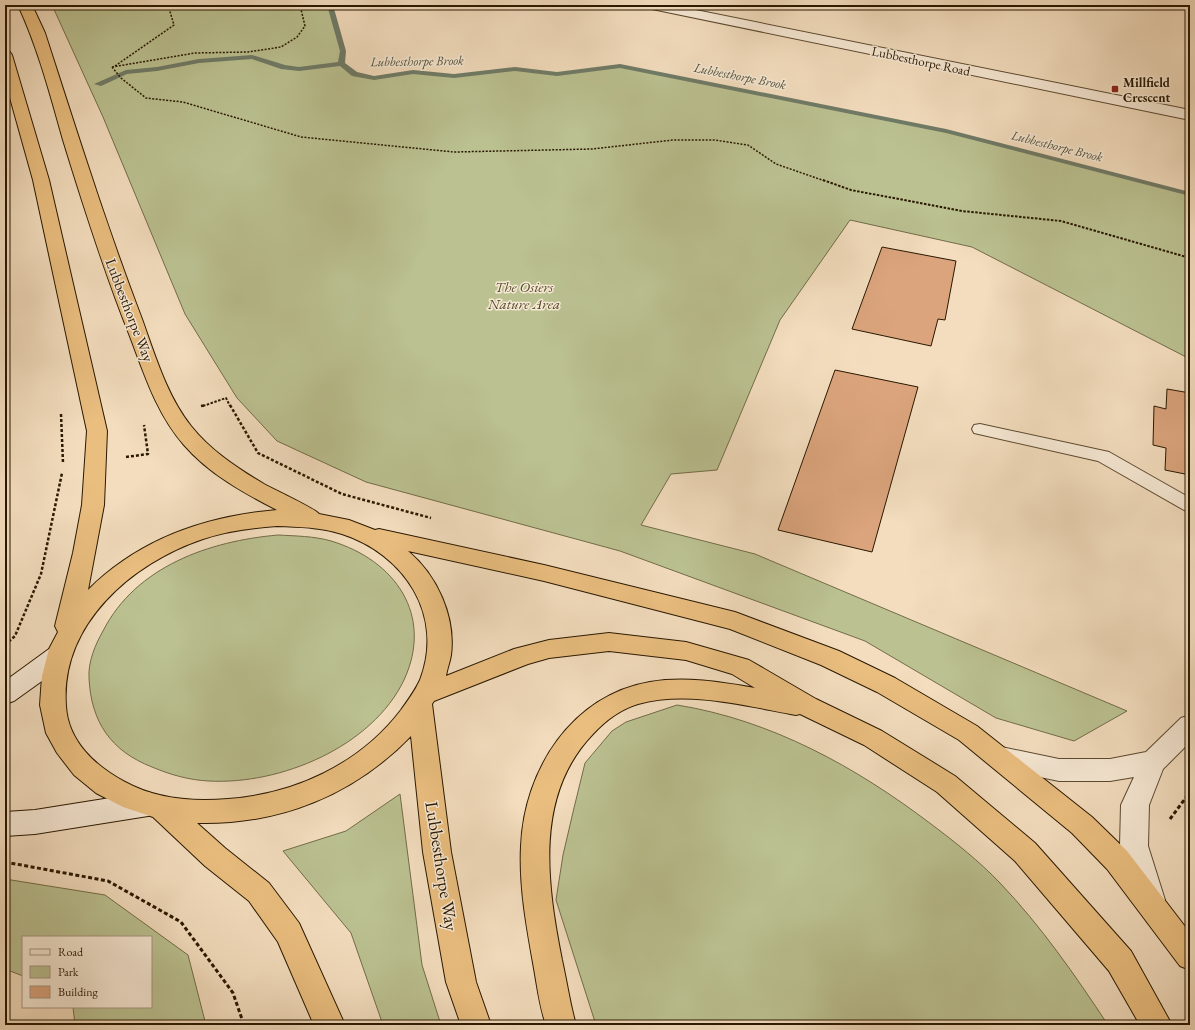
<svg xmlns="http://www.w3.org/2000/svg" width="1195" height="1030" font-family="'EB Garamond',serif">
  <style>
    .green { fill: #bbc191; stroke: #726c48 }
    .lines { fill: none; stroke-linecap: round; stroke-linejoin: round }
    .stream { fill: #6f7b67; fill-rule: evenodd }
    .building { fill: #dba47d; stroke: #291800 }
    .lane-casing { stroke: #5c4930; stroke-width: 2 }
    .street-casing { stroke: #5c4930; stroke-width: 2 }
    .secondary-casing { stroke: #291800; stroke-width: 2 }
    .highway-casing { stroke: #291800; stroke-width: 2 }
    .path-far3 { stroke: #291800; stroke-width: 1.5; stroke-dasharray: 2 1.5; stroke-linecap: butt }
    .path-far2 { stroke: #291800; stroke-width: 2; stroke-dasharray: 2.5 1.5; stroke-linecap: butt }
    .path-far1 { stroke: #291800; stroke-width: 2.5; stroke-dasharray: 3 2; stroke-linecap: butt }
    .path { stroke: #291800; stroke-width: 3; stroke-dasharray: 4 2.5; stroke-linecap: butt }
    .lane { fill: #f7e9d5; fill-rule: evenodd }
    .street { fill: #f7e9d5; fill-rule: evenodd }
    .secondary { fill: #f7e9d5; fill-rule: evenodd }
    .highway { fill: #eabe7f; fill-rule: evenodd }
    .poi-dot { fill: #8f2418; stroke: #f7e9d5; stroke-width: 1.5 }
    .labels { text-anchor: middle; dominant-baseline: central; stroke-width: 3; stroke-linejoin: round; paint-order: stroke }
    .far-water-label { font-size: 13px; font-style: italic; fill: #52523c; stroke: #f7e9d5 }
    .far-street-label { font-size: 13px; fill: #291800; stroke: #f7e9d5 }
    .far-poi-label { font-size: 13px; font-weight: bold; fill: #291800; stroke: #f7e9d5; text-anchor: start }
    .park-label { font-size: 15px; font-style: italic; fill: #554b2c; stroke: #f7e9d5 }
    .street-label { font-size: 15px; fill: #291800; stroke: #f7e9d5 }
    .near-street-label { font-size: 18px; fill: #291800; stroke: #f7e9d5 }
  </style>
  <rect width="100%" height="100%" fill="#f3ddbe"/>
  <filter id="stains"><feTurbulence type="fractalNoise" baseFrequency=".005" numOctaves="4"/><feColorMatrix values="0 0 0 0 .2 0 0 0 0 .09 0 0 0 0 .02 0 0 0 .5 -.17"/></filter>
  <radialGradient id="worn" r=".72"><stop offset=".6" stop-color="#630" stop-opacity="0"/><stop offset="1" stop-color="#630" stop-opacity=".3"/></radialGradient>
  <path class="green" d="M52,5H330L343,51L341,64L355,74L374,78L413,72L454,76L515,69L557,74L620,66L940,130L1025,151L1190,194V359L972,247L850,220L780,320L717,470L671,474L641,525L755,554L1127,711L1074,741L996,718L865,641L620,551L366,482L277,441L237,398L185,314L103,117Z
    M278,535C295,536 314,536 331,541C395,560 434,615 404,680C372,747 280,785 209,781C189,780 171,775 152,767C111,751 91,722 89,678C88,662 95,645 103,631C136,566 210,541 278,535Z
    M677,705C771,720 856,767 931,824C955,842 979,861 1000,883C1041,926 1075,975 1108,1025H596L556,900L563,855L574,808L585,763L612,731L626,722Z
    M400,794L422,965L441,1025H383L351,933L283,851L346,831Z
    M5,879L105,895L188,955L206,1025H75L73,1007H151V937H23V976L5,969Z"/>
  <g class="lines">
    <path class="stream" d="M327,5H333L346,51L345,63L357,72L374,76L413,70L454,74L515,67L557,72L620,64L946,129L1190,192V196L946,133L620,68L557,76L515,71L454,78L413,74L374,80L352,76L340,66L299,71L281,69L252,59L199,63L157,71L127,74L101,86L94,84L126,70L157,67L199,59L252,55L285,65L299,67L338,62L340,51Z"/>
  </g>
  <path class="building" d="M882,247L956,261L945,320L938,319L931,346L852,329Z
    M835,370L918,387L872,552L778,530Z
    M1167,389L1190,393V475L1165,470L1166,448L1153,445L1154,406L1166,409Z"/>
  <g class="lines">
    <g class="lane-casing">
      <path id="lane" d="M980,424L1109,452L1190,498V512L1184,510L1098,461L974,433L972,429L974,425Z"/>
    </g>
    <g class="street-casing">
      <path id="street" d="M645,5H671L1190,110V120L652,9Z
        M1190,715V742L1163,769L1149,805L1148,846L1165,900L1161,909L1151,913L1141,909L1120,846L1121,805L1134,777L1110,781H1059L1001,769L992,766L988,758L992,750L1001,747L1059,759H1110L1146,752L1181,718Z"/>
    </g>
    <g class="secondary-casing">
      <path id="secondary" d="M58,647L67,649L70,656L67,663L14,701L5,704V681L49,649Z
        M148,792L158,796L162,804L158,812L148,816L35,834L5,836V812L35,810Z"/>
    </g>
    <g class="highway-casing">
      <path id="highway" d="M18,5H32L45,33C76,129 106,225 142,319C155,355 167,396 191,426C211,451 237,468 264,484C273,489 316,509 319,514L349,520L375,530L379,529L544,565L735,612L839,651L895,678L977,726L1092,817L1127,851L1190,933V970L1180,966L1107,869L1072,833L959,740L877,692L821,665L730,629L544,581L408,551C437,575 456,617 451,655C450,662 447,669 446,676L514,649L549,640L609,633L686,642L749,660L816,699L882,731L955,776L1035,843L1131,951L1172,1025H1140L1109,971L1015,861L937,792L864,745L800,714L796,715C746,706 688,690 638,704C621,709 605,721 593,734C534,795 547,884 562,960C567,982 570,1004 576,1025H546C539,1005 537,984 533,963C526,924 519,885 521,846C524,770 572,695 650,682C685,676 721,682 755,688L732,674L686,660L609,651L549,658L528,664L434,701L432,704L451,852L476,982L491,1025H461L446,982L423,852L411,736C354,795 280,825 197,823L225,848L269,883L299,923L345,1025H314L278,942L249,901L205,866L153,817L123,807L96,793L74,775L57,753L46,733L40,705L42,676L49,649L58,632L55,626L73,553L82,505L87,431L33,180L5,80V51L10,52L12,55L49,180L107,431L104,505L88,590C139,539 206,516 277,510C244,493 209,474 184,445C156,413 144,373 129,334C104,271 83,205 63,140C50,94 38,48 18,5ZM277,526C299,527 321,527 342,534C404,554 445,615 420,680C415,691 408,700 401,710C360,764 295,794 228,799C193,802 156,799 125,782C95,766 68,741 66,706C60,624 132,563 203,539C227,531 252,528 277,526Z"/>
    </g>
    <path class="path-far3" d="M115,66L174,25L168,5
      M112,67L121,78L146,98L183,102L301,137L454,152L592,149L673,140H714L748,145L776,164L825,181
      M112,67L195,53L248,52L281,47L297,37L305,26L300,5"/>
    <path class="path-far2" d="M823,180L851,190L962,211L1061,221L1190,258
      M203,406L226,398L230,406"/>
    <path class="path-far1" d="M230,405L258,453L342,494L431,518
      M201,406L206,405
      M61,414L63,463
      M126,457L148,454L144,425
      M5,645L15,636L41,574L62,473"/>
    <path class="path" d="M1170,819L1190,792
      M5,862L108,881L181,922L233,993L244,1025"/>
    <use href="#lane" class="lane"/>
    <use href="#street" class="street"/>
    <use href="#secondary" class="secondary"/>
    <use href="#highway" class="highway"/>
  </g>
  <rect class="poi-dot" x="1111" y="85" width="8" height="8" rx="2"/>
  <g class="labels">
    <g class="far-water-label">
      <text transform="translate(417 61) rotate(-1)">Lubbesthorpe Brook</text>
      <text transform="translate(740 76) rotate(11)">Lubbesthorpe Brook</text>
      <text transform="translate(1057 146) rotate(14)">Lubbesthorpe Brook</text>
    </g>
    <g class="far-street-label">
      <text transform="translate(921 61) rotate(12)">Lubbesthorpe Road</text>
    </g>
    <g class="far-poi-label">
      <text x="1123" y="82">Millfield<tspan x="1123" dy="15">Crescent</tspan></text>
    </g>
    <g class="park-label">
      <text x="524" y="286">The Osiers<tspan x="524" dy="17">Nature Area</tspan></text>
    </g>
    <g class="street-label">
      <text transform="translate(130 310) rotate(69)">Lubbesthorpe Way</text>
    </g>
    <g class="near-street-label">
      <text transform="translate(442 866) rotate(81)">Lubbesthorpe Way</text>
    </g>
  </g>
  <rect width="1195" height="1030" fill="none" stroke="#f3ddbe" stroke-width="20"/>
  <rect x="6" y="6" width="1183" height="1018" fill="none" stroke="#291800" stroke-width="2"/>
  <rect x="10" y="10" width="1175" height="1010" fill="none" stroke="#291800"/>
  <rect x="22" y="936" width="130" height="72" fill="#f7e9d5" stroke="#a59580"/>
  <rect x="30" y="949" width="20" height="6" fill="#f7e9d5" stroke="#a59580"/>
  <text x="58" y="956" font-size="12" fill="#291800">Road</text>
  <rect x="30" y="966" width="20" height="12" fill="#bbc191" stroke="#a59580"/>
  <text x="58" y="976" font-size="12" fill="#291800">Park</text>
  <rect x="30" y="986" width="20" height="12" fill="#dba47d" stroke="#a59580"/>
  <text x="58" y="996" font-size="12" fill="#291800">Building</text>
  <rect width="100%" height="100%" filter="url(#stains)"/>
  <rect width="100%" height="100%" fill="url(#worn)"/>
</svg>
